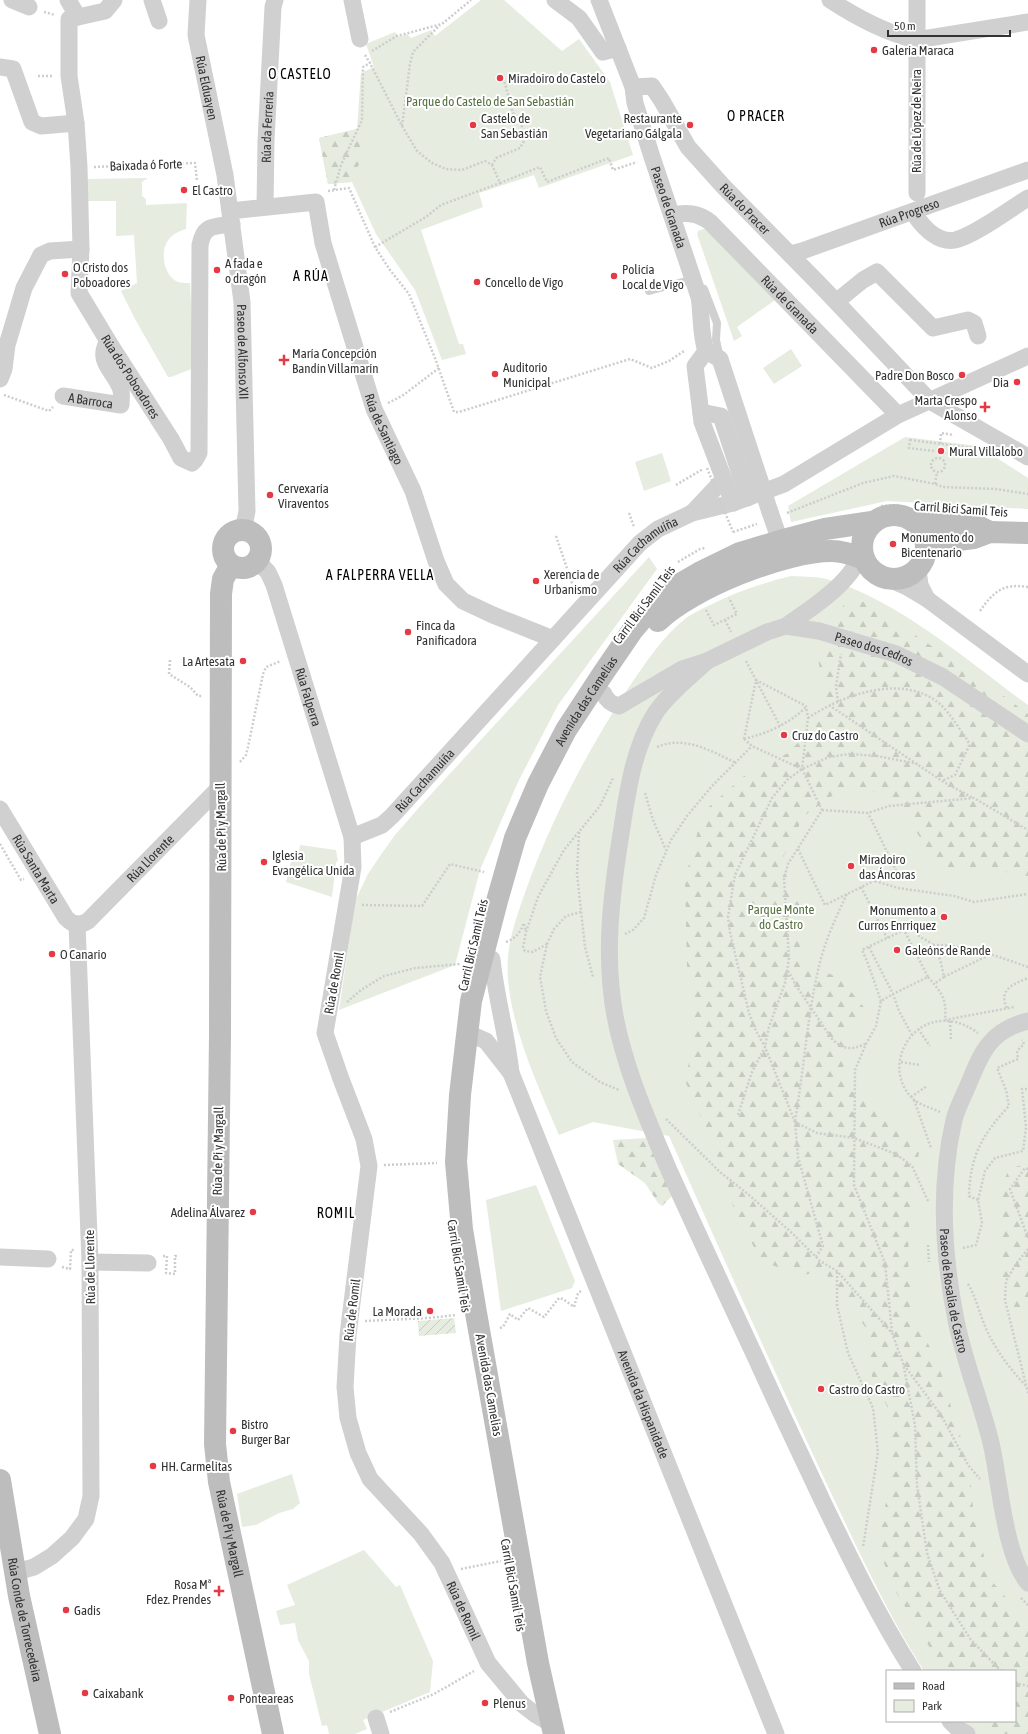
<svg xmlns="http://www.w3.org/2000/svg" width="1028" height="1734" font-family="'Asap Condensed',sans-serif">
  <style>
    .green { fill: #e6ecdf }
    .forest { fill: url(#forest-firs) }
    .garden { fill: url(#garden-furrows) }
    .lines { fill: none; stroke-linecap: round; stroke-linejoin: round }
    .path { stroke: #cdcdcd; stroke-width: 2.5; stroke-dasharray: 2 2; stroke-linecap: butt }
    .lane { stroke: #d0d0d0; stroke-width: 8 }
    .street { stroke: #d0d0d0; stroke-width: 17 }
    .secondary { stroke: #bdbdbd; stroke-width: 22 }
    .path-bridge { stroke: #cdcdcd; stroke-width: 2.5; stroke-dasharray: 2 2; stroke-linecap: butt }
    .street-bridge { stroke: #d0d0d0; stroke-width: 17 }
    .poi-dot { fill: #e63946; stroke: #fff; stroke-width: 1.5 }
    .labels { text-anchor: middle; dominant-baseline: central; stroke-width: 4; stroke-linejoin: round; paint-order: stroke }
    .poi-label { font-size: 13px; fill: #333; stroke: #fff; text-anchor: start }
    .street-label { font-size: 13px; fill: #333; stroke: #fff }
    .park-label { font-size: 13px; fill: #56703f; stroke: #fff }
    .neighbourhood-label { font-size: 14px; letter-spacing: 1px; fill: #000; stroke: #fff }
  </style>
  <defs>
    <pattern id="forest-firs" width="22" height="20" patternUnits="userSpaceOnUse"><rect width="22" height="20" fill="#e6ecdf"/><path d="M5 1l3.5 6h-7zM16 11l3.5 6h-7z" fill="#c6cbc0"/></pattern>
    <pattern id="garden-furrows" width="10" height="10" patternUnits="userSpaceOnUse"><rect width="10" height="10" fill="#e6ecdf"/><path d="M-1 1l2-2M0 10L10 0M9 11l2-2" fill="none" stroke="#c6cbc0"/></pattern>
  </defs>
  <rect width="100%" height="100%" fill="#fff"/>
  <path class="green" d="M481,0H504L562,51L579,39L610,82L633,155L539,188L534,175L479,193L483,207L421,230L459,344H463L466,354L442,360L415,290L376,234L352,182L328,184L319,138L357,129L361,73L374,67L366,44L395,32L400,37L407,34L411,38L431,30L435,36Z
    M148,178L142,182V196L146,199V205L187,203L186,229C180,231 174,233 170,238C159,249 163,276 178,282C182,283 186,283 190,283L194,368L171,377H168L135,319L121,291L137,283L134,235L116,236V201H87L86,179Z
    M706,228L775,300L737,327L742,336L734,341L697,234L698,231Z
    M791,349L802,366L774,384L763,368Z
    M905,437L978,446L1028,478V509L887,501L791,522L788,506Z
    M662,453L671,481L644,491L635,462Z
    M649,557L657,569L558,705L518,782L480,870L455,965L339,1010L355,901L368,874L380,856L395,835L423,803Z
    M791,576C805,577 820,576 833,581C903,604 969,662 1028,705V1734H963L955,1721H1015V1671H924C885,1610 855,1543 824,1478C771,1365 720,1250 669,1136L593,1122L559,1135C537,1083 504,1015 508,957C510,933 519,910 527,887C552,818 587,752 627,690C644,665 662,637 686,618C693,613 702,609 710,605C736,592 763,583 791,576Z
    M300,845L336,850L338,861L336,862L332,897L286,882L292,857L298,858Z
    M536,1185L575,1281L572,1288L501,1311L486,1200Z
    M292,1474L300,1503L293,1509L279,1513L256,1525L242,1527L237,1494Z
    M364,1550L396,1587L400,1585L433,1661L430,1692L363,1720L367,1729L355,1734H329L327,1725L322,1726L309,1674V1661L298,1640L295,1623L280,1625L276,1611L295,1605L287,1585Z"/>
  <path class="forest" d="M357,129L362,141L364,158L355,170L352,182L328,184L319,138Z
    M845,602H866L982,680L1028,714V876L999,871L940,869L914,828L889,794L843,788L804,816L780,863L801,904L804,921L805,966L839,977L867,1011L848,1030L842,1078L884,1111L919,1153L910,1205L908,1260L912,1314L938,1362L954,1417L969,1462L974,1518L990,1579L1028,1623V1734H996L985,1721H1015V1671H944L896,1592L876,1544L887,1498L892,1452L887,1406L872,1378L866,1328L824,1271L803,1275L762,1262L735,1212L715,1149L686,1083L696,1007L687,966L685,879L703,812L744,776L788,753L828,712L818,659Z
    M647,1138L672,1196L662,1206L658,1203L645,1183L618,1164L613,1140Z
    M1028,1163V1309L1016,1314L1002,1278L1003,1206L1001,1187L1009,1169Z"/>
  <path class="garden" d="M454,1318L456,1333L419,1336L418,1321Z"/>
  <g class="lines">
    <path class="path" d="M44,12L55,15
      M372,51L397,36L442,24L471,0
      M365,55L370,63L402,126L417,151L432,163L446,169L462,170L485,161L492,165L500,183L540,167L547,182L609,158L613,170L637,162
      M38,76H53
      M402,126L410,64L413,52L440,25
      M492,165L496,158L520,148L524,141L521,121L513,113L504,80
      M94,167L195,163L197,181
      M334,190L341,165L362,120L363,67L370,63
      M328,191L349,188L375,247L390,270L409,294L435,358L454,412H459L630,359L652,368L669,361L684,351
      M375,247L426,217L441,205L500,183
      M4,395L49,411L53,407
      M388,403L402,396L439,368
      M910,440L974,448L973,456L909,448Z
      M940,444L941,433L954,435
      M931 465a7 7 0 1 1 14 0a7 7 0 1 1-14 0Z
      M935,484L937,472
      M676,485L703,469
      M881,506L900,505
      M629,513L634,527
      M787,513L863,483L894,476L935,484L943,487L996,489L1028,494
      M733,532L757,524
      M556,536L574,589
      M678,562L700,549L705,548
      M706,610L714,625L737,614L729,598
      M980,611C993,592 1003,583 1028,587
      M725,620L731,632
      M170,660L169,674L190,687L198,696H202
      M746,661L780,726
      M838,702L836,686L841,654
      M829,705L942,781L973,798
      M808,718C844,694 906,672 942,706C952,716 960,730 968,741L969,746L955,775L942,781
      M744,739L752,746L802,769L808,718L806,706
      M744,739L756,680L806,706
      M744,739C768,733 789,724 806,707
      M657,747C685,735 711,751 736,763
      M240,762L246,755L248,747L263,674L266,667L281,661
      M802,769L822,810
      M645,793L653,820L666,850
      M822,810L868,813L889,806L974,798L1028,830
      M579,832L577,874L585,947L593,977
      M0,844L21,880L24,879
      M798,849L825,905L896,870L868,813
      M875,881L898,888L954,896L974,902L1028,894
      M861,887L887,938
      M362,905L422,906L450,864L484,872
      M581,912L566,916L554,929L547,944L540,977L546,1011L556,1038L572,1062L600,1082L619,1090
      M904,930L912,926C919,940 922,936 932,944C939,950 942,968 944,977L934,984
      M625,934L633,930L644,918L656,875L671,840L687,816L712,786L752,746
      M506,942C516,938 520,933 524,923L526,932
      M547,944L533,952L525,951L523,948L526,932L538,897L564,850L600,806L613,778
      M933,945C967,945 997,956 1028,967
      M869,947L893,994L928,977L904,930C890,937 876,943 862,950L867,961L881,1001
      M788,971L797,987L832,1039C843,1050 852,1050 865,1044
      M928,977C942,993 947,999 945,1020L1014,1007
      M944,977L991,954
      M347,1002L361,990L384,976L415,968L460,964
      M1007,1008C998,990 1013,984 1028,978
      M950,1021L951,1039
      M918,1029L930,1046
      M901,1062L920,1065
      M911,1097L927,1086
      M914,1100L931,1148
      M940,1112C932,1108 919,1105 912,1098C876,1061 923,993 978,1033
      M738,1115L752,1072L765,1047L769,1027L785,983L789,958L784,878L788,864L822,810
      M666,1119L720,1172L749,1195L792,1233L820,1261L837,1271L892,1333L903,1363L915,1425L917,1485L927,1553L940,1591L971,1640L1001,1671
      M795,1121C804,1069 807,1017 819,966C825,941 836,917 847,894
      M795,1122L765,1047L756,1031L749,1013L730,932L728,917L735,875L772,798L787,780L802,769L829,757L850,754L877,756L918,764
      M384,1165L437,1163
      M1028,1169L1025,1168L1010,1189L1028,1238
      M978,1200L969,1196C970,1156 982,1135 1009,1106L1006,1090L997,1068L1018,1059L1017,1051L1024,1044L1022,1040
      M928,1245L929,1262
      M963,1248L976,1245L982,1223L978,1200L985,1171L995,1158L1023,1151L1026,1127L1022,1089H1028
      M1028,1249L1016,1264L1006,1281L1005,1300L1028,1393
      M163,1256H167L166,1273L175,1274V1256H179
      M816,1257L823,1246L798,1157L795,1122L817,1133L854,1138L896,1154L912,1166L928,1201
      M62,1267L70,1269L71,1250H74
      M837,1272V1305L848,1353L873,1408L878,1452L863,1547
      M968,1284C977,1299 980,1317 988,1333C998,1353 1011,1370 1026,1386
      M365,1321L429,1318L456,1315
      M500,1328L503,1327L510,1314L518,1320L528,1308L544,1317L559,1298L563,1299L574,1307L578,1293L581,1291
      M892,1332L885,1263L854,1185L855,1070L866,1044L876,1026L881,1001L893,994L899,1011L912,1035
      M904,1365L941,1415L968,1465L980,1479
      M461,1569L501,1561
      M1021,1598L1028,1605
      M1015,1683L1028,1686
      M390,1712L434,1694L474,1671"/>
    <path class="lane" d="M704,289L717,323L716,340L720,358
      M649,291L694,279"/>
    <g class="street">
      <path d="M12,0L29,7"/>
      <path d="M68,0L78,17"/>
      <path id="s1" d="M114,0L105,11L69,19V76L76,123L79,167L81,249L79,293L108,341L171,439L181,458L192,463L195,460L199,453L200,245C204,224 214,227 232,224"/>
      <path d="M152,0L159,21"/>
      <path id="s2" d="M198,0L196,35L225,175L242,302L247,511L243,531"/>
      <path d="M352,0L360,39"/>
      <path d="M555,0L579,18L603,52L618,48"/>
      <path id="s3" d="M599,0L633,87L635,103L652,157L699,297C702,314 700,334 706,351"/>
      <path d="M830,0C856,17 885,33 916,40L1028,22"/>
      <path d="M917,0V193"/>
      <path d="M0,67L13,69L32,122L41,126L76,123"/>
      <path id="s4" d="M633,87L652,86L662,101L688,147L723,186L824,289L930,401L1028,457"/>
      <path id="s5" d="M265,206L266,140L273,7L275,0"/>
      <path id="s6" d="M230,211L316,202L323,243L374,409L413,491L436,561L446,584L463,601L493,615L553,639"/>
      <path id="s7" d="M672,215C687,212 698,213 710,222L898,415"/>
      <path d="M917,218C925,229 939,243 955,240C974,236 1010,209 1028,198"/>
      <path id="s8" d="M790,254L802,251L1028,170"/>
      <path d="M842,297L863,280L877,272L933,328L968,320L974,323L978,336"/>
      <path d="M0,379L4,369L7,345L24,288L41,255L50,251L81,249"/>
      <path id="s9" d="M63,396L121,405C121,401 122,394 121,390C115,371 95,362 108,341"/>
      <path d="M701,412L721,416L748,498"/>
      <path d="M733,503L702,422L695,366L706,351L720,359L760,481"/>
      <path d="M770,512L780,541"/>
      <path d="M692,513L724,479"/>
      <path id="s10" d="M257,561L268,572L274,585L352,837L353,867L325,1033L341,1079L364,1139L369,1166L348,1335L345,1387L348,1418L358,1453L370,1479L421,1534L442,1563L488,1663L522,1704L536,1715L553,1725"/>
      <path d="M918,569L920,585L927,599"/>
      <path d="M887,578L907,587L927,599L1028,674"/>
      <path d="M786,626C811,608 854,582 862,550"/>
      <path d="M707,661C690,677 669,693 656,712C632,749 627,797 620,840C611,898 604,957 615,1016C625,1069 647,1118 668,1168C696,1230 725,1292 754,1354C776,1403 799,1451 822,1500C850,1558 878,1616 913,1671"/>
      <path id="s11" d="M604,694C607,701 611,704 619,706L682,669L707,661L767,632L786,626L819,631L896,654L943,677L1028,734"/>
      <path id="s12" d="M0,809L66,918C73,925 80,926 88,921L220,787"/>
      <path id="s13" d="M352,837L382,825L392,816L640,543L658,529L692,513L733,503L784,484L898,415L1028,356"/>
      <path d="M492,959C496,998 507,1035 511,1073"/>
      <path id="s14" d="M1028,1021C991,1030 982,1051 969,1083C964,1095 957,1108 954,1120C939,1185 943,1255 956,1320C964,1361 981,1402 991,1443C1000,1481 1004,1554 1028,1583"/>
      <path id="s15" d="M468,1033L486,1041L511,1073L776,1734"/>
      <path d="M0,1257L48,1259"/>
      <path d="M90,1262L148,1263"/>
      <path d="M16,1572L34,1567L52,1556L72,1538L86,1519L91,1496L90,1262L77,924"/>
      <path d="M376,1718L381,1734"/>
      <path d="M950,1721L958,1729L967,1734"/>
    </g>
    <g class="secondary">
      <circle cx="894" cy="547" r="32"/>
      <path d="M911,519L927,523H972L990,532"/>
      <circle cx="242" cy="549" r="19"/>
      <path d="M926,548L934,543L974,538L990,532L1028,533"/>
      <path id="s16" d="M231,565L223,579L221,594L220,1035L215,1444L219,1482L273,1734"/>
      <path d="M658,621C692,588 785,551 832,551C843,551 854,555 864,559"/>
      <path id="s17" d="M0,1480L19,1596L50,1734"/>
      <path id="s18" d="M554,1734L538,1663L476,1313L462,1229L456,1162L460,1095L471,1001L497,901L515,838L538,784L566,730L602,675L632,631L649,611L680,584L699,573L740,553L780,541L825,529L872,522"/>
    </g>
    <path class="path-bridge" d="M707,468L733,532"/>
    <path class="street-bridge" d="M760,481L770,512"/>
  </g>
  <g class="poi-dot">
    <circle cx="874" cy="50" r="4"/>
    <circle cx="500" cy="78" r="4"/>
    <circle cx="473" cy="125" r="4"/>
    <circle cx="690" cy="125" r="4"/>
    <circle cx="184" cy="190" r="4"/>
    <circle cx="217" cy="270" r="4"/>
    <circle cx="65" cy="274" r="4"/>
    <circle cx="614" cy="276" r="4"/>
    <circle cx="477" cy="282" r="4"/>
    <path d="M282 354h4v4h4v4h-4v4h-4v-4h-4v-4h4z"/>
    <circle cx="495" cy="374" r="4"/>
    <circle cx="962" cy="375" r="4"/>
    <circle cx="1017" cy="382" r="4"/>
    <path d="M983 401h4v4h4v4h-4v4h-4v-4h-4v-4h4z"/>
    <circle cx="941" cy="451" r="4"/>
    <circle cx="270" cy="495" r="4"/>
    <circle cx="893" cy="544" r="4"/>
    <circle cx="536" cy="581" r="4"/>
    <circle cx="408" cy="632" r="4"/>
    <circle cx="243" cy="661" r="4"/>
    <circle cx="784" cy="735" r="4"/>
    <circle cx="264" cy="862" r="4"/>
    <circle cx="851" cy="866" r="4"/>
    <circle cx="944" cy="917" r="4"/>
    <circle cx="897" cy="950" r="4"/>
    <circle cx="52" cy="954" r="4"/>
    <circle cx="253" cy="1212" r="4"/>
    <circle cx="430" cy="1311" r="4"/>
    <circle cx="821" cy="1389" r="4"/>
    <circle cx="233" cy="1431" r="4"/>
    <circle cx="153" cy="1466" r="4"/>
    <path d="M217 1585h4v4h4v4h-4v4h-4v-4h-4v-4h4z"/>
    <circle cx="66" cy="1610" r="4"/>
    <circle cx="85" cy="1693" r="4"/>
    <circle cx="231" cy="1698" r="4"/>
    <circle cx="485" cy="1703" r="4"/>
  </g>
  <g class="labels">
    <g class="poi-label">
      <text x="882" y="50">Galería Maraca</text>
      <text x="508" y="78">Miradoiro do Castelo</text>
      <text x="481" y="118">Castelo de<tspan x="481" dy="15">San Sebastián</tspan></text>
      <text x="682" y="118" text-anchor="end">Restaurante<tspan x="682" dy="15">Vegetariano Gálgala</tspan></text>
      <text x="192" y="190">El Castro</text>
      <text x="225" y="263">A fada e<tspan x="225" dy="15">o dragón</tspan></text>
      <text x="73" y="267">O Cristo dos<tspan x="73" dy="15">Poboadores</tspan></text>
      <text x="622" y="269">Policía<tspan x="622" dy="15">Local de Vigo</tspan></text>
      <text x="485" y="282">Concello de Vigo</text>
      <text x="292" y="353">María Concepción<tspan x="292" dy="15">Bandín Villamarín</tspan></text>
      <text x="503" y="367">Auditorio<tspan x="503" dy="15">Municipal</tspan></text>
      <text x="954" y="375" text-anchor="end">Padre Don Bosco</text>
      <text x="1009" y="382" text-anchor="end">Dia</text>
      <text x="977" y="400" text-anchor="end">Marta Crespo<tspan x="977" dy="15">Alonso</tspan></text>
      <text x="949" y="451">Mural Villalobo</text>
      <text x="278" y="488">Cervexaría<tspan x="278" dy="15">Viraventos</tspan></text>
      <text x="901" y="537">Monumento do<tspan x="901" dy="15">Bicentenario</tspan></text>
      <text x="544" y="574">Xerencia de<tspan x="544" dy="15">Urbanismo</tspan></text>
      <text x="416" y="625">Finca da<tspan x="416" dy="15">Panificadora</tspan></text>
      <text x="235" y="661" text-anchor="end">La Artesata</text>
      <text x="792" y="735">Cruz do Castro</text>
      <text x="272" y="855">Iglesia<tspan x="272" dy="15">Evangélica Unida</tspan></text>
      <text x="859" y="859">Miradoiro<tspan x="859" dy="15">das Áncoras</tspan></text>
      <text x="936" y="910" text-anchor="end">Monumento a<tspan x="936" dy="15">Curros Enrriquez</tspan></text>
      <text x="905" y="950">Galeóns de Rande</text>
      <text x="60" y="954">O Canario</text>
      <text x="245" y="1212" text-anchor="end">Adelina Álvarez</text>
      <text x="422" y="1311" text-anchor="end">La Morada</text>
      <text x="829" y="1389">Castro do Castro</text>
      <text x="241" y="1424">Bistro<tspan x="241" dy="15">Burger Bar</tspan></text>
      <text x="161" y="1466">HH. Carmelitas</text>
      <text x="211" y="1584" text-anchor="end">Rosa Mª<tspan x="211" dy="15">Fdez. Prendes</tspan></text>
      <text x="74" y="1610">Gadis</text>
      <text x="93" y="1693">Caixabank</text>
      <text x="239" y="1698">Ponteareas</text>
      <text x="493" y="1703">Plenus</text>
    </g>
    <g class="street-label">
      <text stroke="none"><textPath href="#s2" startOffset="89">Rúa Elduayen</textPath></text>
      <text transform="translate(916 121) rotate(-90)">Rúa de López de Neira</text>
      <text stroke="none"><textPath href="#s5" startOffset="79">Rúa da Ferrería</textPath></text>
      <text transform="translate(146 165) rotate(-2)">Baixada ó Forte</text>
      <text stroke="none"><textPath href="#s3" startOffset="219">Paseo de Granada</textPath></text>
      <text stroke="none"><textPath href="#s4" startOffset="174">Rúa do Pracer</textPath></text>
      <text stroke="none"><textPath href="#s8" startOffset="126">Rúa Progreso</textPath></text>
      <text stroke="none"><textPath href="#s7" startOffset="155">Rúa de Granada</textPath></text>
      <text stroke="none"><textPath href="#s2" startOffset="356">Paseo de Alfonso XII</textPath></text>
      <text stroke="none"><textPath href="#s1" startOffset="424">Rúa dos Poboadores</textPath></text>
      <text stroke="none"><textPath href="#s9" startOffset="28">A Barroca</textPath></text>
      <text stroke="none"><textPath href="#s6" startOffset="324">Rúa de Santiago</textPath></text>
      <text transform="translate(961 509) rotate(4)">Carril Bici Samil Teis</text>
      <text stroke="none"><textPath href="#s13" startOffset="418">Rúa Cachamuíña</textPath></text>
      <text transform="translate(644 605) rotate(-53)">Carril Bici Samil Teis</text>
      <text stroke="none"><textPath href="#s11" startOffset="297">Paseo dos Cedros</textPath></text>
      <text stroke="none"><textPath href="#s10" startOffset="147">Rúa Falperra</textPath></text>
      <text stroke="none"><textPath href="#s18" startOffset="1066">Avenida das Camelias</textPath></text>
      <text stroke="none"><textPath href="#s13" startOffset="94">Rúa Cachamuíña</textPath></text>
      <text transform="translate(221 827) rotate(-91)">Rúa de Pi y Margall</text>
      <text stroke="none"><textPath href="#s12" startOffset="240">Rúa Llorente</textPath></text>
      <text stroke="none"><textPath href="#s12" startOffset="70">Rúa Santa Marta</textPath></text>
      <text transform="translate(473 945) rotate(-77)">Carril Bici Samil Teis</text>
      <text transform="translate(334 983) rotate(-80)">Rúa de Romil</text>
      <text transform="translate(218 1151) rotate(-89)">Rúa de Pi y Margall</text>
      <text transform="translate(459 1266) rotate(81)">Carril Bici Samil Teis</text>
      <text transform="translate(90 1267) rotate(-91)">Rúa de Llorente</text>
      <text stroke="none"><textPath href="#s14" startOffset="302">Paseo de Rosalía de Castro</textPath></text>
      <text transform="translate(352 1310) rotate(-83)">Rúa de Romil</text>
      <text transform="translate(489 1385) rotate(80)">Avenida das Camelias</text>
      <text stroke="none"><textPath href="#s15" startOffset="417">Avenida da Hispanidade</textPath></text>
      <text stroke="none"><textPath href="#s16" startOffset="972">Rúa de Pi y Margall</textPath></text>
      <text transform="translate(513 1585) rotate(80)">Carril Bici Samil Teis</text>
      <text stroke="none"><textPath href="#s10" startOffset="1114">Rúa de Romil</textPath></text>
      <text stroke="none"><textPath href="#s17" startOffset="142">Rúa Conde de Torrecedeira</textPath></text>
    </g>
    <g class="park-label">
      <text x="490" y="101">Parque do Castelo de San Sebastián</text>
      <text x="781" y="909">Parque Monte<tspan x="781" dy="15">do Castro</tspan></text>
    </g>
    <g class="neighbourhood-label">
      <text x="300" y="74">O CASTELO</text>
      <text x="756" y="116">O PRACER</text>
      <text x="311" y="276">A RÚA</text>
      <text x="380" y="575">A FALPERRA VELLA</text>
      <text x="336" y="1213">ROMIL</text>
    </g>
  </g>
  <rect x="886" y="1670" width="130" height="52" fill="#ffffff" stroke="#adadad"/>
  <rect x="894" y="1683" width="20" height="6" fill="#bdbdbd" stroke="#adadad"/>
  <text x="922" y="1690" font-size="12" fill="#333333">Road</text>
  <rect x="894" y="1700" width="20" height="12" fill="#e6ecdf" stroke="#adadad"/>
  <text x="922" y="1710" font-size="12" fill="#333333">Park</text>
  <path d="M888 30v6h122v-6" fill="none" stroke="#333333" stroke-width="2"/>
  <text x="894" y="30" font-size="12" fill="#333333" stroke="#ffffff" stroke-width="3" paint-order="stroke">50 m</text>
</svg>
